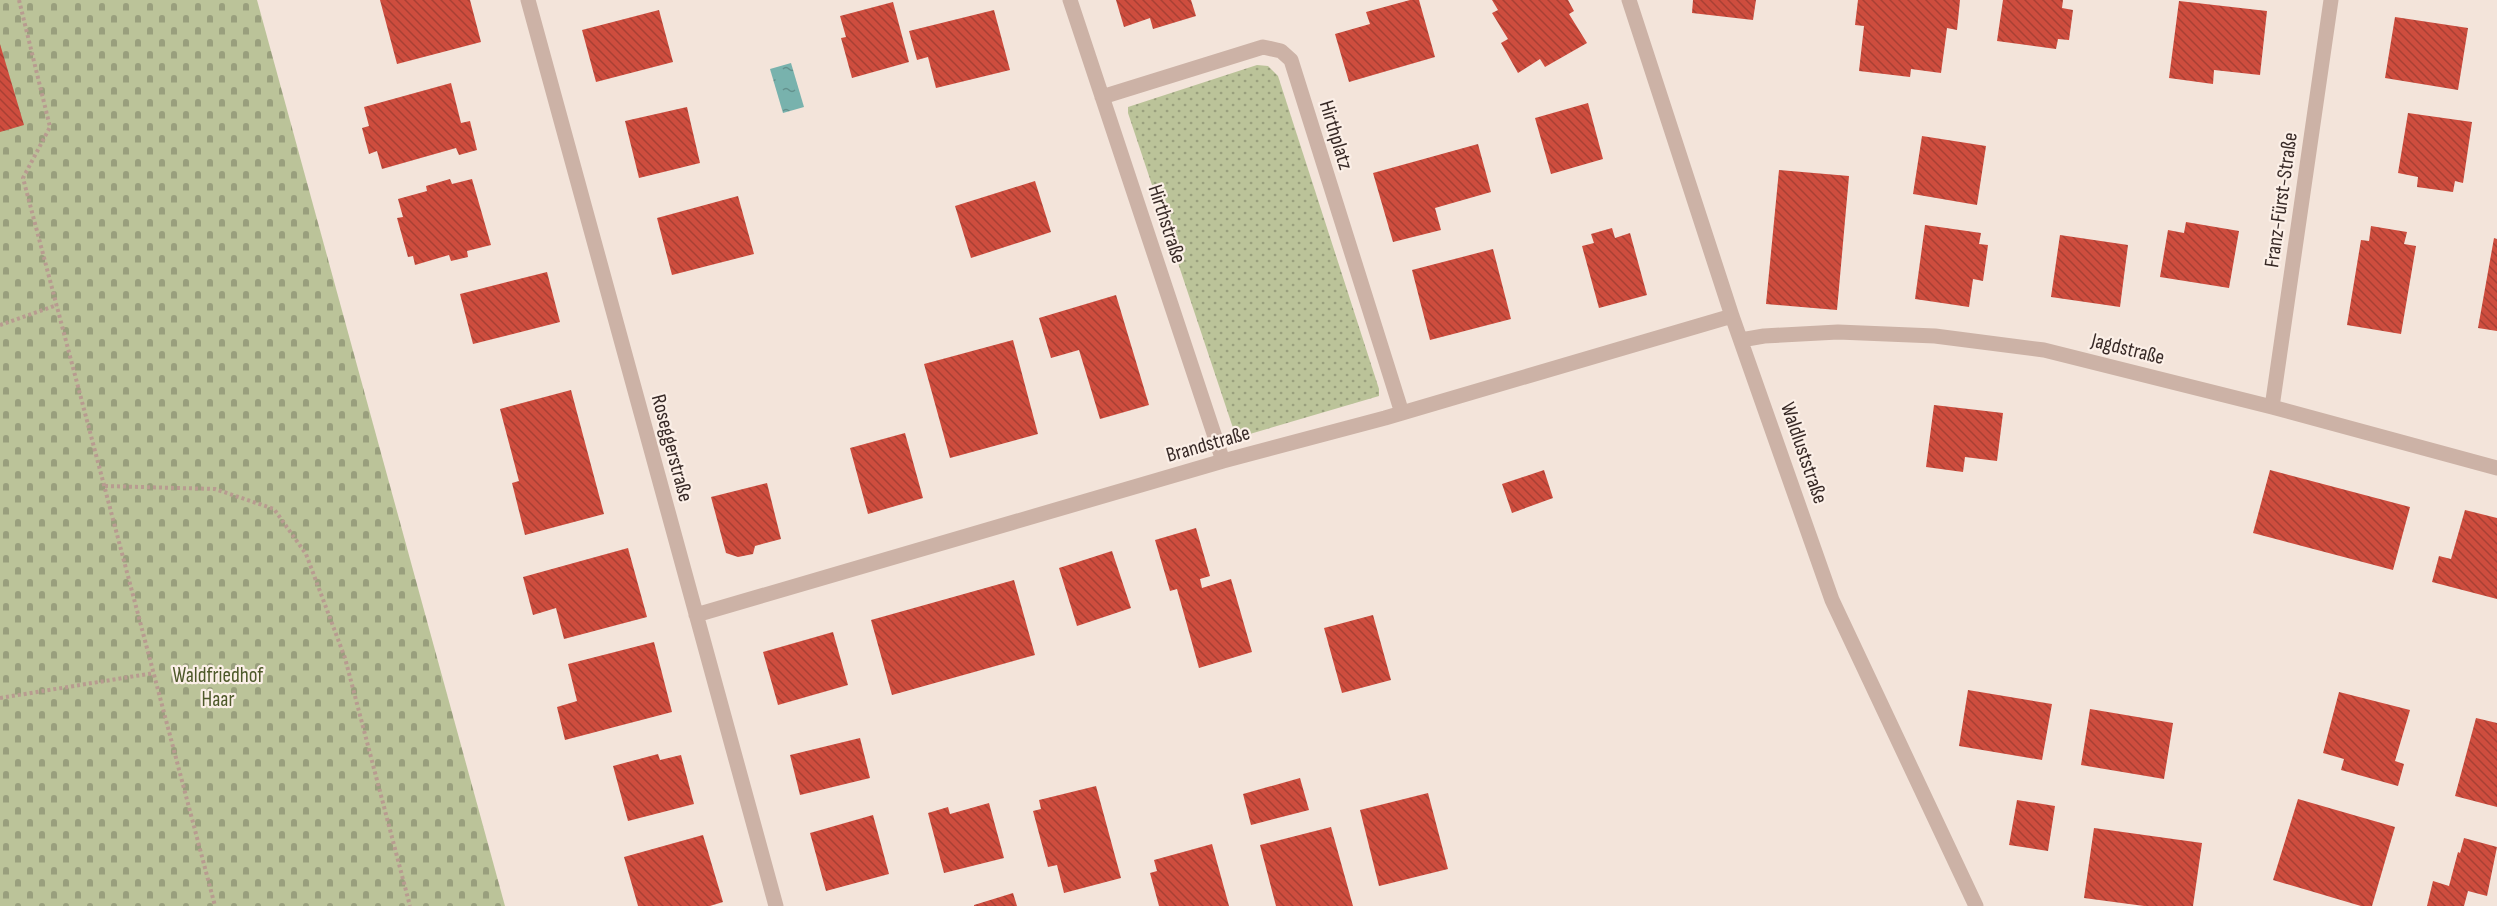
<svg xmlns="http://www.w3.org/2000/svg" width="2497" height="906" font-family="'Sofia Sans Condensed',sans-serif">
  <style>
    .grass { fill: url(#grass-dots) }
    .cemetery { fill: url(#cemetery-stones) }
    .water { fill: url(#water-ripples) }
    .building { fill: url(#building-back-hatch) }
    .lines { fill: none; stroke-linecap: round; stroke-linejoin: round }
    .path { stroke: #b89b90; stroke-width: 4; stroke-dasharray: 3 3; stroke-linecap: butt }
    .street { stroke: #ccb2a6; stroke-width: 15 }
    .labels { text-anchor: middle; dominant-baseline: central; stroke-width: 4.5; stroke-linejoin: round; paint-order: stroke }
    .street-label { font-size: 21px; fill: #382a27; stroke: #fbefe7 }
    .park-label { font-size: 21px; fill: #4d5829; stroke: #fbefe7 }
  </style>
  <defs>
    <pattern id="grass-dots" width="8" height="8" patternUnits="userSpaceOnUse" patternTransform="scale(1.5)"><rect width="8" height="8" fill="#bbc399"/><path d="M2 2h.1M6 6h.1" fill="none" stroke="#999f7d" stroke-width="1.8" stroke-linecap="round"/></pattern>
    <pattern id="cemetery-stones" width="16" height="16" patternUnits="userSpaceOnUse" patternTransform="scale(1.5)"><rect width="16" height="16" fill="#bbc399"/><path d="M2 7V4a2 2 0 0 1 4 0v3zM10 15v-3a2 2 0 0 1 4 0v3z" fill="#999f7d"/></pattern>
    <pattern id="water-ripples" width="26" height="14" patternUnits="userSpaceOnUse" patternTransform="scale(1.5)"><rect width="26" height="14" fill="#78b2ad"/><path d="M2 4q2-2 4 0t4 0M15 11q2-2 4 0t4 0" fill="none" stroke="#63918d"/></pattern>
    <pattern id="building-back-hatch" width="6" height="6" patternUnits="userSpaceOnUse" patternTransform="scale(1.5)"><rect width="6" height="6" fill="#ce4d3e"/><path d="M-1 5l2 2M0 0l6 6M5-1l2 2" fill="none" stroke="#a84034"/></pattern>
  </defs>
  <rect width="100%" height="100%" fill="#f3e4da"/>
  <path class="grass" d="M1257,65L1268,66L1278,76L1379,389V396L1243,436L1234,431L1128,113V107Z"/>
  <path class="cemetery" d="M0,0H257L505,906H0Z"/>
  <path class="water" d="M791,63L804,107L783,113L770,69Z"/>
  <path class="building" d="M380,0H470L481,42L397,64Z
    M1116,0H1191L1196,16L1153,29L1150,18L1124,27Z
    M1410,0H1419L1435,57L1349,82L1335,34L1370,24L1366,12Z
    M1492,0H1568L1574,11L1569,14L1587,43L1545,67L1540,59L1518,73L1501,43L1508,39L1492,13L1498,10Z
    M1693,0H1756L1753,20L1692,13Z
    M1858,0H1960L1957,30L1947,28L1941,73L1911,69L1910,77L1859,71L1864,26L1855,25Z
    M2003,0H2063L2062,8L2073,10L2069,40L2058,39L2056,49L1997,41Z
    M2179,1L2267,11L2260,75L2214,70L2213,84L2169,78Z
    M893,2L909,62L852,78L841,38L846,37L840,16Z
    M659,10L673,62L596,82L582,30Z
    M994,10L1010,70L936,88L928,57L917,60L909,31Z
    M2395,17L2468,28L2458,90L2385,78Z
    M0,44L24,125L0,132Z
    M451,83L461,123L470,121L477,150L459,155L456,148L382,169L377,151L369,154L362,128L369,126L364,107Z
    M1588,103L1603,159L1551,174L1535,118Z
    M687,107L700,163L639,178L625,121Z
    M2408,113L2472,122L2463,183L2455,181L2453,192L2417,187L2418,177L2398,173Z
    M1922,136L1986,146L1977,205L1913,194Z
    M1478,144L1491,192L1435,208L1441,230L1393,242L1373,173Z
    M1779,170L1849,176L1837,310L1766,304Z
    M450,179L452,184L472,179L491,245L467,251L468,257L451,261L449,255L415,265L413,256L408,257L397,218L403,217L398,199L427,191L426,186Z
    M1035,181L1051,232L971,258L955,206Z
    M738,196L754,254L672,275L657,218Z
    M2186,222L2239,231L2229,288L2160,277L2168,230L2184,233Z
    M1925,225L1981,233L1979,244L1988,245L1983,281L1973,279L1969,307L1915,299Z
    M2371,226L2407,232L2404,244L2416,246L2401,334L2347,325L2361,240L2369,241Z
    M1612,228L1615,238L1630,233L1647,295L1599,308L1582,246L1594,243L1591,234Z
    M2060,235L2128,245L2120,307L2051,297Z
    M2494,238L2497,239V331L2478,328Z
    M1493,249L1511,319L1430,340L1412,270Z
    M547,272L560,322L473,344L460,294Z
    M1116,295L1149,405L1100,419L1079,350L1051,358L1039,318Z
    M1013,340L1038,434L950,458L924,364Z
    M571,390L604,514L525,535L512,483L519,481L500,409Z
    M1934,405L2003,413L1997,461L1965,457L1963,472L1926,467Z
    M905,433L923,498L868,514L850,448Z
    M1544,470L1553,498L1512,513L1502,484Z
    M2270,470L2410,507L2393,570L2253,533Z
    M767,483L781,539L755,546L753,554L738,557L726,553L711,497Z
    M2465,510L2497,518V599L2432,582L2439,556L2451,559Z
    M1196,528L1210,576L1200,579L1202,588L1231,579L1252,652L1199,668L1177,589L1170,591L1155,540Z
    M628,548L647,617L564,639L556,608L533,615L523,577Z
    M1112,551L1131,608L1077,626L1059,568Z
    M1014,580L1035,655L892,695L871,620Z
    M1373,615L1391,680L1342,693L1324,628Z
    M833,632L848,685L778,705L763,652Z
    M654,642L672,712L565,740L557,707L577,701L568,664Z
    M1968,690L2052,704L2042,760L1959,746Z
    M2339,692L2410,710L2395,761L2404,764L2398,786L2341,770L2344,759L2323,753Z
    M2090,709L2173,723L2164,779L2081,765Z
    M2476,718L2497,723V807L2455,796Z
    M860,738L870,778L800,795L790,755Z
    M658,754L660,760L681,755L694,804L628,821L613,766Z
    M1300,778L1309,810L1251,825L1243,794Z
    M1096,786L1121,878L1064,893L1057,865L1048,867L1033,811L1041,809L1039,800Z
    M1428,793L1448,869L1379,886L1360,810Z
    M2298,799L2395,827L2372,906H2361L2273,880Z
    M2017,800L2055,806L2048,851L2009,845Z
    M989,803L1004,858L944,873L928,813L948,807L950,814Z
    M873,815L889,874L826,891L810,833Z
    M1331,827L1353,906H1276L1260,845Z
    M2094,828L2202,843L2193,906H2144L2084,898Z
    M703,835L723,902L710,906H638L624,857Z
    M2464,838L2497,847L2487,896L2468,891L2464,906H2427L2433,881L2449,886L2458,852L2460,853Z
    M1212,844L1229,906H1159L1150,873L1157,871L1154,860Z
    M1013,893L1017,906H974V905Z"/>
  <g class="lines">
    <path class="path" d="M19,0L50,127L23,178L215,906
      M0,325L57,305
      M105,486L215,489L274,509L306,554L345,658L410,906
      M0,698L154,673"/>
    <path class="street" d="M528,0L776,906
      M1070,0L1223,461
      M1629,0L1732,316L1832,600L1976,906
      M1102,97L1263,47L1281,51L1291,60L1402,413
      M1741,340L1764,336L1838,332L1935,336L2044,350L2272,407L2497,468
      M2272,407L2331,0
      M696,615L1223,461L1385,418L1732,316"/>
  </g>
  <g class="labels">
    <g class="street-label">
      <text transform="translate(1336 135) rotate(73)">Hirthplatz</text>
      <text transform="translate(2281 200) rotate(-82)">Franz-Fürst-Straße</text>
      <text transform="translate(1167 224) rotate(72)">Hirthstraße</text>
      <text transform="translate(2128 349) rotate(14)">Jagdstraße</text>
      <text transform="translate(1208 444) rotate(-16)">Brandstraße</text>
      <text transform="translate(672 448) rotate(75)">Roseggerstraße</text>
      <text transform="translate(1804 453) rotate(71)">Waldluststraße</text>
    </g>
    <g class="park-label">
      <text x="218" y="675">Waldfriedhof<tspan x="218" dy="24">Haar</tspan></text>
    </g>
  </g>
</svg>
